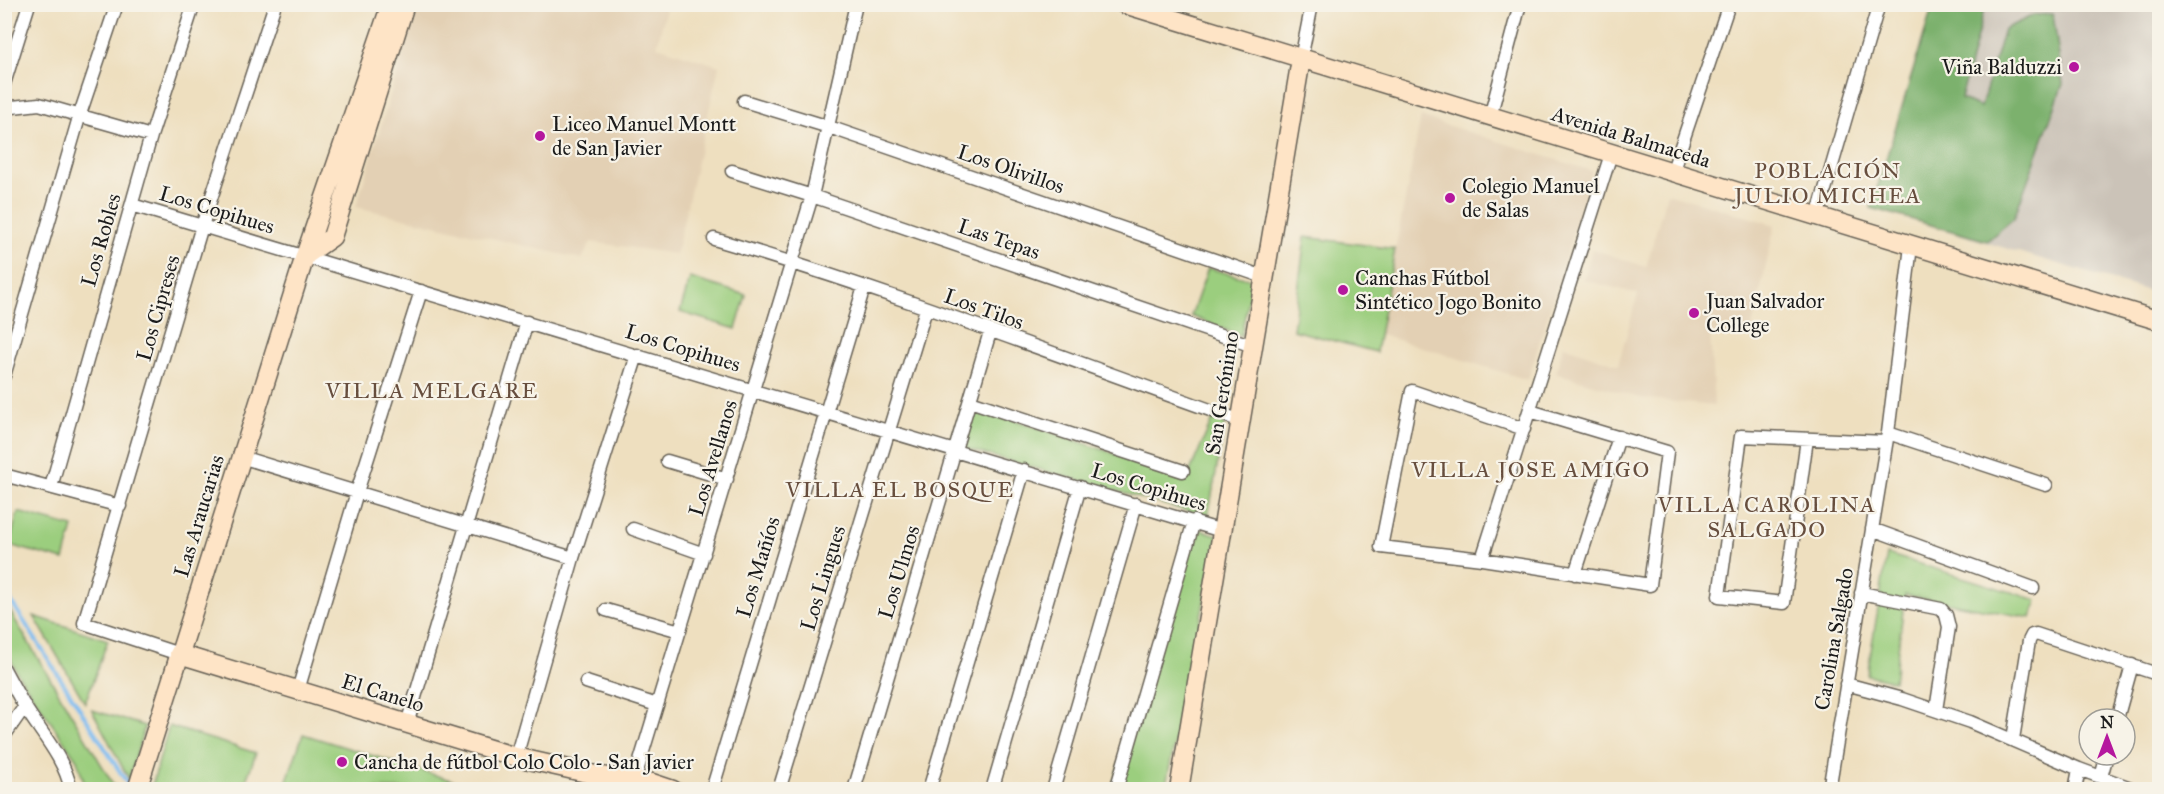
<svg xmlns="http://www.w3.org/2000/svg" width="2164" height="794" font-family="'IM FELL Great Primer',serif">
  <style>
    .built { fill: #e3d0b4 }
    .industrial { fill: #cbc3b8 }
    .green { fill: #9bce7e; stroke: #5c754d; stroke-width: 1.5 }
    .forest { fill: #7cb16d; stroke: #4c6644; stroke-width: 1.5 }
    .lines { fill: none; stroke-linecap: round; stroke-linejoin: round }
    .stream { stroke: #7dbcf1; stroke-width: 4 }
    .street-casing { stroke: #666055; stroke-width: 15 }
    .secondary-casing { stroke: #666055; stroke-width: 21 }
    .street { stroke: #fff; stroke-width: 12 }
    .secondary { stroke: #fee4c6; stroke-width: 18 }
    .poi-dot { fill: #b5179e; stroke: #f7f3e8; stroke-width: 2 }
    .labels { text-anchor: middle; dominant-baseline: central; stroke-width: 4.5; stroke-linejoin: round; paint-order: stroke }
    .poi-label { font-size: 21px; fill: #1c1c1c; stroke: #f7f3e8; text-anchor: start }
    .street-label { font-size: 21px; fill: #1c1c1c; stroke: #f7f3e8 }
    .neighbourhood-label { font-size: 22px; letter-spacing: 1.5px; fill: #674e3e; stroke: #f7f3e8 }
  </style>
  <rect width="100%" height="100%" fill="#f7f3e8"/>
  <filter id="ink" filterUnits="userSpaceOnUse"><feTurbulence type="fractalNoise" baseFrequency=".0167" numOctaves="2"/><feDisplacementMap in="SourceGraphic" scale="12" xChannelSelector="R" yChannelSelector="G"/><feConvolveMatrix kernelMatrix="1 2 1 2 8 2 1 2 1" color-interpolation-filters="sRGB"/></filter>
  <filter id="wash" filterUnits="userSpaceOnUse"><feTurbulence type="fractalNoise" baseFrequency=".008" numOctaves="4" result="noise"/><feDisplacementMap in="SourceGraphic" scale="24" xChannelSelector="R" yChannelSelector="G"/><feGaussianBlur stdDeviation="1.35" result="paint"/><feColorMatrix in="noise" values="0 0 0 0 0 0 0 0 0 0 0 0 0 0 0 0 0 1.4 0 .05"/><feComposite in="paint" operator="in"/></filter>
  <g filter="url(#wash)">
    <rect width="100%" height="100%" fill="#eedfbf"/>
    <path class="built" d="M418,5H667L657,46L719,66L676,254L591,242L582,259L356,207Z
      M1421,117L1592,171L1528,380L1379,334Z
      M1667,193L1775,225L1750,336L1710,333L1714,406L1640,398L1556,373L1563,346L1618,365L1638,294L1584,280L1592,249L1646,267Z"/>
    <path class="industrial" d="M1933,5H2159V294L1871,208Z"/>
    <path class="green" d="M1305,237L1395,249L1376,352L1293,330Z
      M1208,268L1252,280L1241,336L1191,316Z
      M690,278L746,295L736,329L680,312Z
      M965,403L1187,478L1213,418L1225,422L1208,517L949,444Z
      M18,512L73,527L64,560L9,545Z
      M1191,527L1218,535L1165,789L1111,790Z
      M1887,554L2037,600L2031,618L1905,595L1894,681L1867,675Z
      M5,603L116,789H86L77,760L17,673L5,646Z
      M34,616L108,640L85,703Z
      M92,710L145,726L129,779L125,772Z
      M169,726L256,753L243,789H151Z
      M303,734L480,789H284Z"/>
    <path class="forest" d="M1933,5H1985L1961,99L1981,107L2004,29L2034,15L2053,14L2063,84L2014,218L1987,241L1871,208Z"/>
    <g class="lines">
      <path class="stream" d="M4,590L131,789"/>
    </g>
  </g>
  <g filter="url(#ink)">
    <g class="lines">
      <g class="street-casing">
        <path id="street" d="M1301,59L1312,4
          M4,84L29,4
          M744,101L829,127L1264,277
          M4,108L39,104L151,136
          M1490,117L1520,4
          M732,171L812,196L1253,346
          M1672,173L1729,4
          M132,205L1222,531
          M1817,217L1879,4
          M714,239C892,291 1066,359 1241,421
          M4,376L80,114L117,4
          M970,401L1183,471
          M1524,429L1412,391L1381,547L1482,559L1650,585L1667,452L1530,411
          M1888,433L2046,485
          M1807,439L1784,603L1719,596L1741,436L1886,442
          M241,457L573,558
          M667,461L727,479
          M4,475L120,506
          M51,487L151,136L194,4
          M633,529L704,554
          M1872,529L2033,588
          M1482,559L1611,154
          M1575,574L1619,437
          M1861,593L1941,609L1946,615L1949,627L1936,710
          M606,610L680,631
          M179,654L84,623L202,226L275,4
          M4,669C11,682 18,695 25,707C41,733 65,759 71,790
          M586,682L657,705
          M1846,684L1902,699L1970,722L2079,769L2136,790
          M298,690L357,492L421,291
          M2117,719L2132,665
          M407,724L527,322
          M4,736L25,706
          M2013,739L2029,641L2032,635L2036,634L2160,675
          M516,757L573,558L637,355
          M2101,777L2107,755
          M634,781L812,196L856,4
          M712,790L864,287
          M779,790L926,309
          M854,790L990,332
          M929,790L1024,470
          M992,790L1080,487
          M1053,790L1136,504
          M1116,790L1194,521
          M1829,790L1888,433L1911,246
          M2075,790L2079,769"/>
      </g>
      <g class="secondary-casing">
        <path id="secondary" d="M1124,4L2160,321
          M305,256L332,237L405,4
          M179,654L516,757L600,776L652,783L673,790
          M137,790L305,256L391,4
          M1179,790L1301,59"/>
      </g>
      <use href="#street" class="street"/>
      <use href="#secondary" class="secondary"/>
    </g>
  </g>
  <g class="poi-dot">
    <circle cx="2074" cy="67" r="6"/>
    <circle cx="540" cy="136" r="6"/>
    <circle cx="1450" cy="198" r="6"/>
    <circle cx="1343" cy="290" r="6"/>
    <circle cx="1694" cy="313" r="6"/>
    <circle cx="342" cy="762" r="6"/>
  </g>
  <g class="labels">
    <g class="poi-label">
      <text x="2062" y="67" text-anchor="end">Viña Balduzzi</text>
      <text x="552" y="124">Liceo Manuel Montt<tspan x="552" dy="24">de San Javier</tspan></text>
      <text x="1462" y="186">Colegio Manuel<tspan x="1462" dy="24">de Salas</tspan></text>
      <text x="1355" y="278">Canchas Fútbol<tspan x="1355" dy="24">Sintético Jogo Bonito</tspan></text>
      <text x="1706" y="301">Juan Salvador<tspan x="1706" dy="24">College</tspan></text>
      <text x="354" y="762">Cancha de fútbol Colo Colo - San Javier</text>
    </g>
    <g class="street-label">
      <text transform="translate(1631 137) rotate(17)">Avenida Balmaceda</text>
      <text transform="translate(1011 169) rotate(19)">Los Olivillos</text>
      <text transform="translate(217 210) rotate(17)">Los Copihues</text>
      <text transform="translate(999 239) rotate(19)">Las Tepas</text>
      <text transform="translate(101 240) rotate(-74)">Los Robles</text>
      <text transform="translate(158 308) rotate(-74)">Los Cipreses</text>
      <text transform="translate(984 309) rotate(20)">Los Tilos</text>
      <text transform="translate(683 348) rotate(17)">Los Copihues</text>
      <text transform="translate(1222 393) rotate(-81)">San Gerónimo</text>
      <text transform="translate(713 458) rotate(-73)">Los Avellanos</text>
      <text transform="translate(1149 487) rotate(17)">Los Copihues</text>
      <text transform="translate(199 516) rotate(-73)">Las Araucarias</text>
      <text transform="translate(758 567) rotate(-73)">Los Mañíos</text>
      <text transform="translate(899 572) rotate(-73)">Los Ulmos</text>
      <text transform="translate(823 578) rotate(-73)">Los Lingues</text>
      <text transform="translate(1834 639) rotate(-80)">Carolina Salgado</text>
      <text transform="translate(383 693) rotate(17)">El Canelo</text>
    </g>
    <g class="neighbourhood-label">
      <text x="1828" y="170">POBLACIÓN<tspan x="1828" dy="25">JULIO MICHEA</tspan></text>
      <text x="432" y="390">VILLA MELGARE</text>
      <text x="1531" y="469">VILLA JOSE AMIGO</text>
      <text x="900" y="489">VILLA EL BOSQUE</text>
      <text x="1767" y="504">VILLA CAROLINA<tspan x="1767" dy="25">SALGADO</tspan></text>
    </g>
  </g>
  <rect width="2164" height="794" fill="none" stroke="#f7f3e8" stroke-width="24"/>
  <g transform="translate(2107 737)"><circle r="28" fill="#f7f3e8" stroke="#9f9d96" stroke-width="1.5"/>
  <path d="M0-4.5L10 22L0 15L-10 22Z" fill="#b5179e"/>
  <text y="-9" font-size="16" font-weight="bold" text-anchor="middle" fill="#1c1c1c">N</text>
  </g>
</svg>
